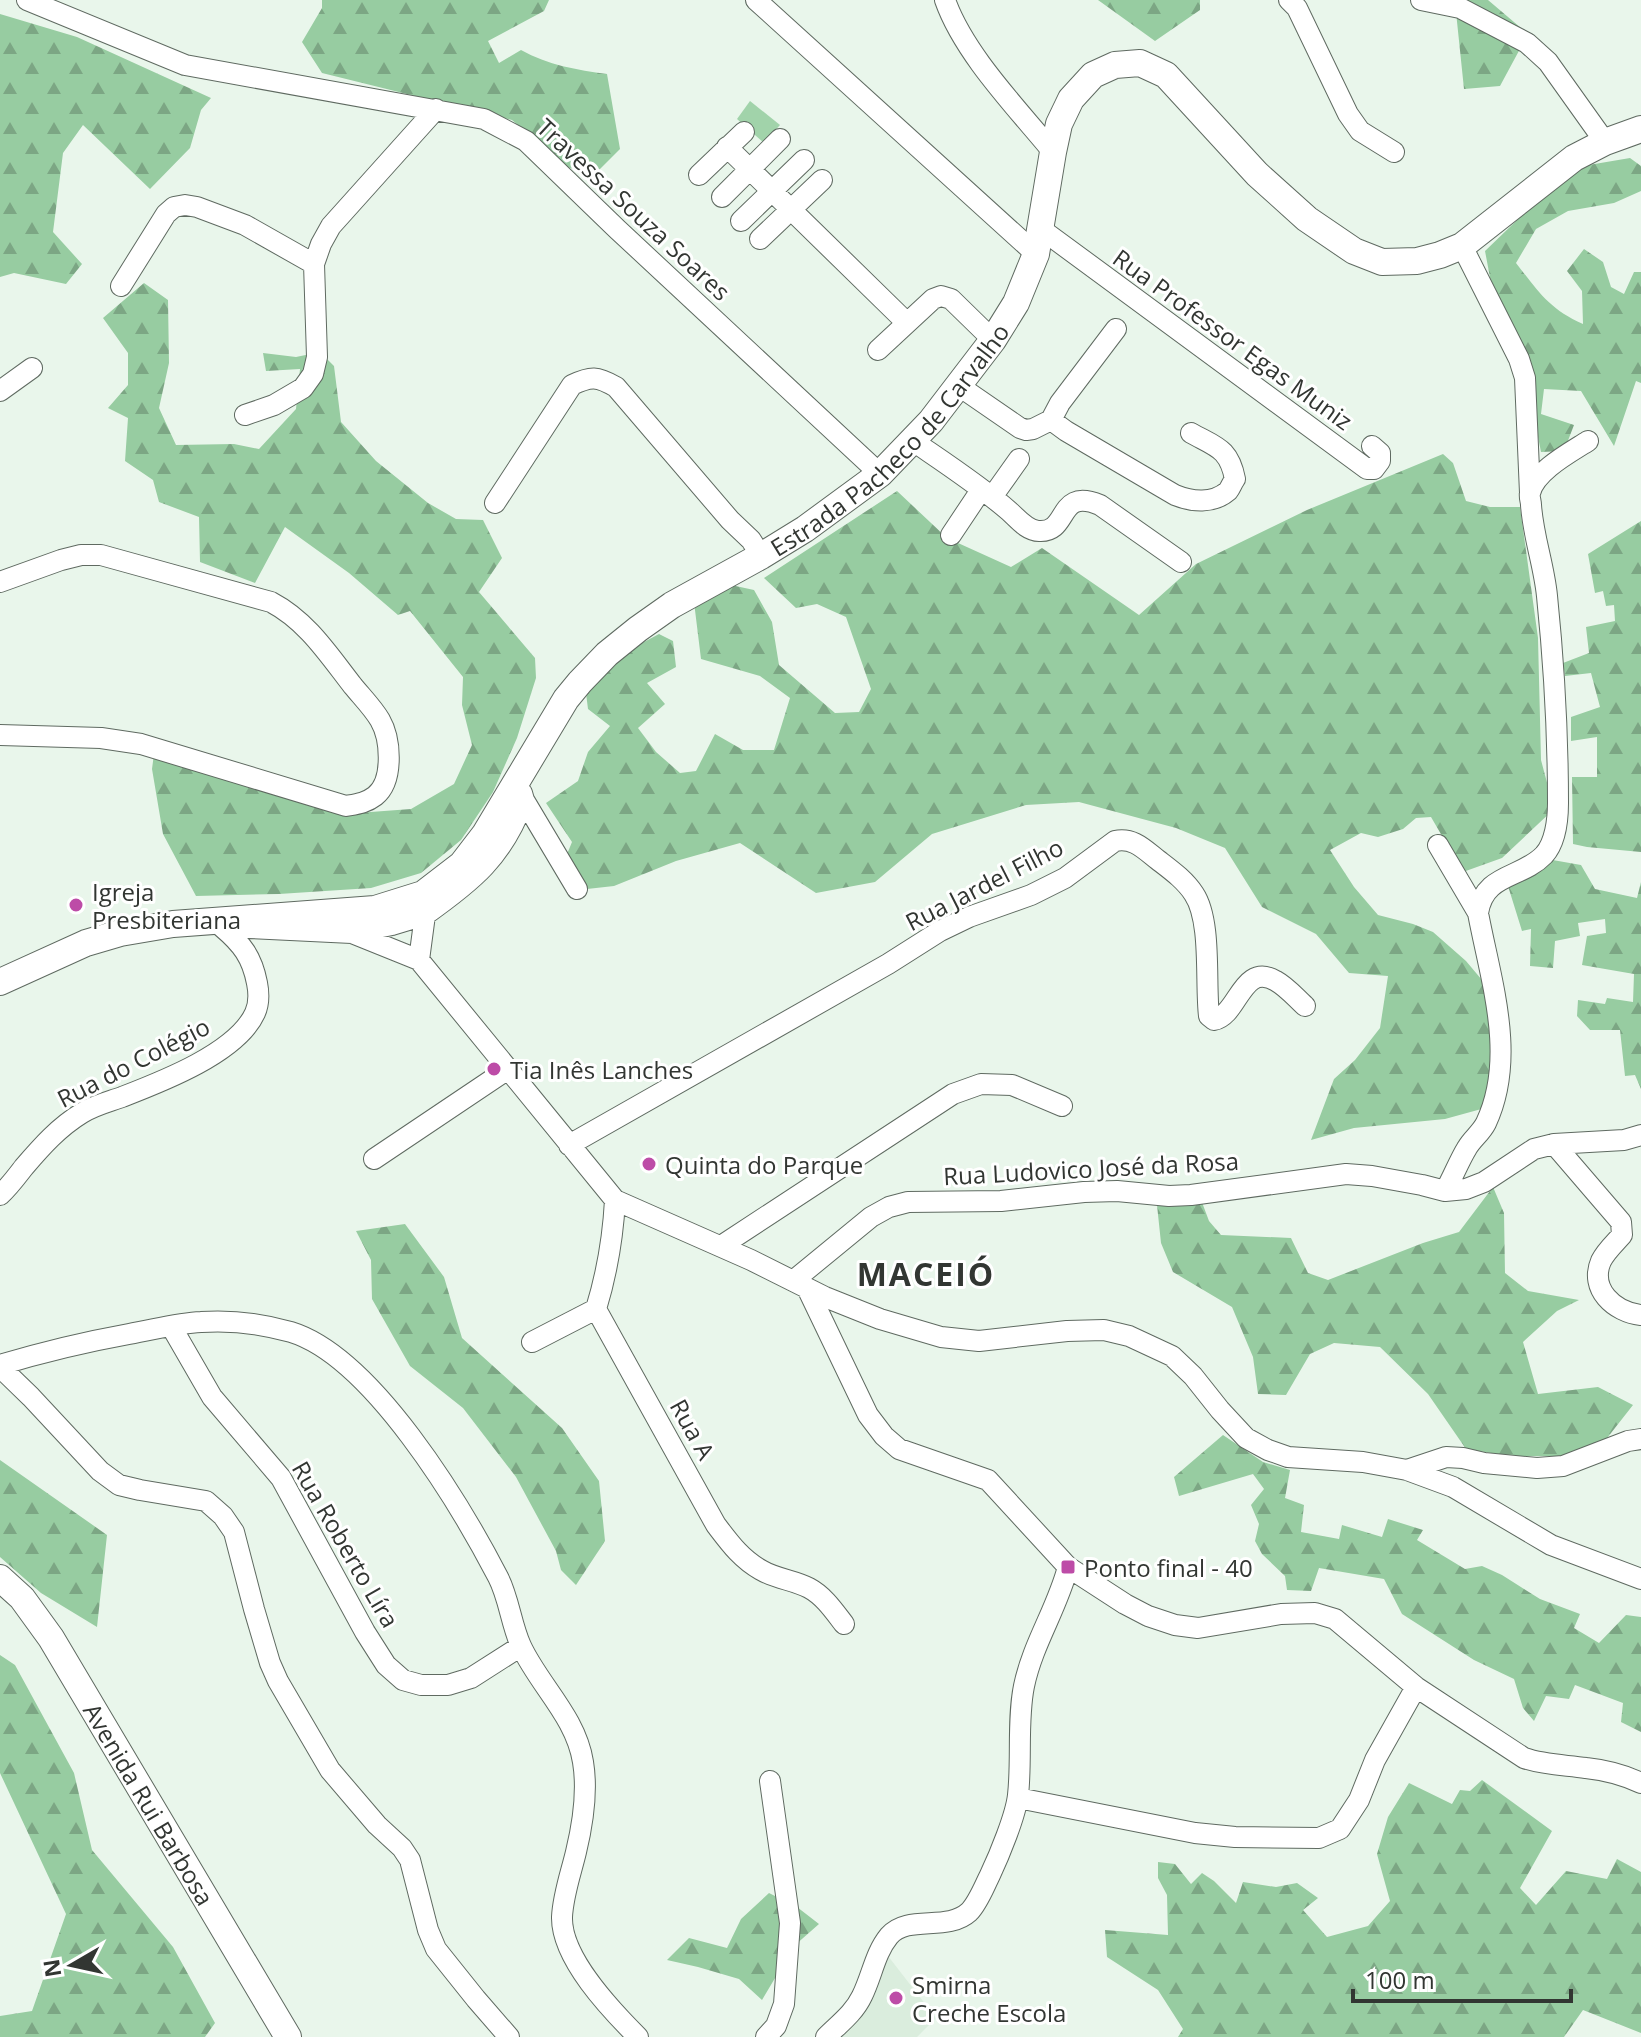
<svg xmlns="http://www.w3.org/2000/svg" width="1641" height="2037" font-family="'Open Sans',sans-serif">
  <style>
    .built { fill: #daeddd }
    .forest { fill: url(#forest-firs) }
    .pitch { fill: #a1d3aa }
    .lines { fill: none; stroke-linecap: round; stroke-linejoin: round }
    .minor-casing { stroke: #5f6a61; stroke-width: 22 }
    .major-casing { stroke: #5f6a61; stroke-width: 28 }
    .minor { stroke: #fff; stroke-width: 20 }
    .major { stroke: #fff; stroke-width: 26 }
    .poi-dot { fill: #bd4ca7; stroke: #fff; stroke-width: 3 }
    .labels { text-anchor: middle; dominant-baseline: central; stroke-width: 6; stroke-linejoin: round; paint-order: stroke }
    .street-label { font-size: 24px; fill: #323632; stroke: #fff }
    .poi-label { font-size: 24px; fill: #323632; stroke: #fff; text-anchor: start }
    .district-label { font-size: 32px; font-weight: bold; letter-spacing: 2px; fill: #323632; stroke: #fff }
  </style>
  <defs>
    <pattern id="forest-firs" width="22" height="20" patternUnits="userSpaceOnUse" patternTransform="scale(2)"><rect width="22" height="20" fill="#97cca1"/><path d="M5 1l3.5 6h-7zM16 11l3.5 6h-7z" fill="#7ca684"/></pattern>
  </defs>
  <rect width="100%" height="100%" fill="#e9f6eb"/>
  <path class="built" d="M888,1956L936,2018L917,2037H841L867,2008Z"/>
  <path class="forest" d="M322,0H549L544,11L488,41L499,63L521,50C548,65 577,70 607,74L620,149L594,175L567,167L512,120L322,73L302,42L322,8Z
    M1098,0H1200V10L1155,41Z
    M1428,0H1488L1528,34L1500,86L1464,89L1456,12Z
    M0,14L77,37L211,98L201,110L190,148L150,189L83,125L63,153L53,232L82,264L66,284L14,273L0,277Z
    M1630,158L1641,166V191L1614,203L1568,211L1536,229L1516,263C1538,291 1549,309 1583,324L1582,291L1567,271L1584,249L1603,262L1611,287L1624,294L1634,272H1641V383L1636,381L1614,446L1581,391L1544,389L1541,414L1574,425L1564,451L1541,452L1529,391L1496,309L1485,251L1571,168Z
    M144,283L168,300L169,363L159,408L176,445L234,444L259,449L296,409L300,369L266,371L263,353L296,357L320,352L334,366L341,422L376,461L428,503L456,519L483,520L502,558L479,592L535,658L536,678L517,738L493,792L461,840L421,873L371,888L279,894L196,896L163,834L152,769L154,754L357,813L411,809L454,784L472,745L462,705L463,677L410,611L398,615L349,573L285,527L255,583L200,562L199,517L159,502L153,480L125,461L128,418L108,408L128,385V353L103,318Z
    M1443,454L1453,463L1466,501L1490,507H1520L1538,638L1541,760L1554,809L1502,858L1463,872L1431,817L1416,818L1403,829L1378,837L1361,833L1330,850L1354,887L1378,915L1413,924L1433,932L1466,961L1487,986L1500,1055L1485,1108L1445,1119L1354,1128L1311,1140L1334,1079L1355,1060L1380,1028L1388,976L1349,973L1316,934L1262,907L1225,848L1176,828L1079,802L1026,805L932,834L875,882L816,893L740,843L676,861L614,886L587,889L565,859L572,842L546,803L578,781L588,752L610,726L588,709L585,685L614,658L659,634L673,641L676,667L647,683L665,704L638,728L656,752L680,773L696,771L715,734L743,750H774L790,698L760,676L701,659L694,602L731,585L754,590L772,622L779,665L835,713L859,712L871,689L846,617L817,604L796,608L764,578L897,491L947,538L1011,567L1042,548L1139,615L1196,564L1307,510Z
    M1641,521V852L1587,847L1573,844L1572,777H1597V737L1571,741V717L1600,707L1591,673L1565,676L1563,663L1589,653L1586,627L1615,621L1614,605L1606,606L1603,591L1595,593L1588,554Z
    M1547,859L1581,865L1595,889L1637,898L1641,882V1089L1635,1075L1625,1076L1620,1030H1590L1577,1016L1578,1000L1605,1004L1607,998L1633,1002L1634,974L1582,965L1587,936L1606,933L1605,919L1578,923L1580,936L1555,941L1553,968L1530,966L1531,929L1522,931L1508,886Z
    M1493,1187L1504,1213L1505,1273L1528,1291L1579,1300L1557,1311L1523,1342L1538,1394L1598,1387L1633,1405L1593,1456H1510L1466,1449L1428,1394L1380,1347L1334,1343L1310,1354L1286,1395L1258,1394L1253,1357L1232,1307L1173,1272L1161,1243L1157,1205L1200,1197L1209,1221L1221,1235L1291,1238L1308,1273L1328,1280L1423,1243L1459,1232Z
    M405,1224L444,1277L462,1338L562,1428L599,1481L605,1541L576,1585L561,1570L556,1551L516,1477L463,1408L410,1366L372,1299L371,1260L356,1231Z
    M1223,1435L1263,1462L1290,1470L1285,1498L1304,1505L1301,1532L1339,1539L1342,1525L1382,1537L1388,1519L1423,1530L1417,1540L1465,1569L1482,1566L1502,1575L1540,1599L1580,1614L1574,1628L1599,1643L1626,1615L1641,1617V1732L1621,1722L1623,1703L1575,1685L1569,1699L1546,1696L1534,1721L1523,1708L1514,1679L1474,1660L1402,1614L1384,1579L1319,1568L1311,1591L1287,1590L1285,1576L1262,1554L1255,1541L1259,1524L1251,1505L1264,1489L1253,1474L1179,1496L1174,1477Z
    M0,1460L107,1535L97,1627L41,1593L0,1557Z
    M0,1655L15,1665L74,1773L92,1850L173,1947L215,2023L205,2037H0V2016L32,2011L66,1914L0,1773Z
    M1482,1780L1552,1831L1520,1888L1536,1905L1566,1871L1607,1879L1617,1859L1641,1872V2033L1583,2010L1564,2037H1178L1183,2029L1158,1990L1107,1957L1105,1930L1168,1935L1167,1895L1158,1878V1862L1175,1864L1191,1884L1202,1873L1214,1881L1236,1903L1243,1882L1276,1887L1297,1883L1318,1898L1303,1910L1327,1937L1368,1926L1390,1901L1377,1854L1388,1817L1409,1783L1452,1804L1460,1790L1470,1791Z
    M769,1893L797,1907L819,1924L794,1946L762,2000L739,1979L698,1967L667,1960L689,1938L727,1948L741,1919Z"/>
  <path class="pitch" d="M750,101L780,125L764,143L737,119Z"/>
  <g class="lines">
    <g class="minor-casing">
      <path id="minor" d="M27,0L185,65L484,119L526,141L617,229L880,474
        M756,0L1036,254
        M945,0C964,54 1017,108 1053,152
        M1289,0L1297,8L1348,114L1360,131L1394,152
        M1421,0L1460,8L1527,43L1548,62L1605,142
        M727,147L907,323
        M699,175L744,132
        M722,197L780,139
        M741,221L804,160
        M1041,229L1367,469H1374L1380,461V453L1372,446
        M760,239L822,180
        M1462,246L1519,359L1525,378L1530,493
        M121,286L166,214L174,207L185,205L197,207L245,225L314,264
        M878,350L933,299L941,296L951,299L993,340
        M959,386L1020,428L1026,430L1033,429L1051,420L1060,403L1116,329
        M0,391L32,368
        M245,415L274,405L303,388L313,374L317,357L314,264L321,244L331,226L436,109
        M1051,420L1066,431L1175,495C1192,502 1213,504 1228,491C1231,487 1232,483 1235,479C1229,448 1216,447 1191,433
        M913,441C945,463 979,485 1009,511C1018,519 1027,531 1039,531C1070,533 1056,487 1100,505L1181,562
        M992,497L1019,459
        M495,503L572,385C591,376 597,376 616,387L730,520L751,540L761,556
        M951,535L981,490
        M0,582L61,560L81,555H101L271,602C307,621 328,654 353,686C362,697 373,708 380,720C391,739 394,781 375,796C366,803 357,804 346,806L141,744L101,738L0,735
        M522,793L524,800L577,889
        M1438,845L1478,913
        M249,928L352,933L419,960L615,1200L751,1260L825,1297L880,1319L941,1337L979,1341L1067,1331L1104,1330L1129,1336L1172,1356L1193,1376L1220,1410L1246,1438L1268,1450L1288,1457L1363,1462L1407,1470L1453,1487L1551,1545L1641,1579
        M352,933L392,925L425,915
        M419,960L425,915C473,881 503,857 524,800
        M1554,1144L1621,1222L1622,1235C1615,1243 1606,1251 1601,1261C1589,1289 1614,1312 1641,1315
        M569,1145L888,964L940,931L969,917L1031,895L1065,878L1115,841C1133,837 1144,849 1158,860C1171,870 1185,880 1194,894C1212,921 1205,983 1209,1016L1214,1020C1238,1016 1242,961 1276,981C1287,987 1296,998 1305,1006
        M374,1159L508,1069
        M1445,1191C1453,1177 1459,1161 1467,1148C1472,1139 1481,1133 1486,1123C1517,1057 1491,982 1478,913C1484,873 1521,879 1544,855C1555,843 1558,820 1558,803C1558,734 1554,664 1547,596C1544,565 1533,536 1531,505C1531,501 1529,497 1530,493C1535,471 1571,452 1588,441
        M0,1195C9,1187 17,1176 24,1167C42,1146 59,1127 82,1113C95,1105 108,1102 122,1097C161,1082 237,1053 255,1013C259,1004 259,993 257,983C252,957 242,944 222,927
        M615,1200C613,1237 607,1273 596,1309L716,1525C729,1542 741,1559 761,1570C776,1579 794,1580 809,1588C824,1596 834,1611 844,1624
        M721,1246L953,1094L981,1084L1012,1085L1062,1106
        M793,1281L871,1217L889,1207L908,1202L1001,1201L1084,1192L1117,1191L1169,1196L1191,1195L1346,1174L1372,1176L1422,1185L1445,1191L1466,1189L1484,1182L1534,1149L1554,1144L1624,1140L1641,1135
        M807,1288L868,1415L884,1436L899,1449L988,1480L1068,1567L1125,1604L1148,1616L1175,1625L1198,1628L1281,1614L1315,1613L1335,1619L1416,1687L1524,1758C1544,1765 1565,1765 1586,1768C1605,1770 1624,1775 1641,1783
        M171,1326L212,1397L281,1478L365,1632L386,1665L403,1680L421,1685H448L471,1678L521,1646
        M532,1342L596,1309
        M0,1365C43,1352 85,1342 129,1334C153,1330 177,1323 201,1322C230,1320 263,1324 291,1332C372,1357 460,1504 498,1577C509,1598 511,1624 521,1646C539,1685 576,1717 583,1762C588,1792 583,1823 576,1852C571,1873 563,1895 562,1917C561,1958 611,2010 638,2037
        M0,1367L31,1397L100,1471L119,1485L140,1490L206,1501L223,1516L234,1532L254,1609L270,1663L278,1681L330,1770L377,1825L402,1848L410,1860L428,1930L436,1949L476,1999L509,2037
        M1407,1470L1446,1457L1463,1458L1484,1463L1537,1468L1563,1466L1628,1441L1641,1439
        M1018,1798L1195,1833L1235,1837L1319,1838L1340,1829L1359,1800L1375,1760L1416,1687
        M766,2037L776,2026L784,2004L790,1923L770,1781
        M826,2037C839,2024 854,2013 862,1996C872,1976 875,1953 889,1936C908,1914 947,1932 969,1912C978,1903 984,1887 990,1875C999,1856 1016,1815 1018,1795C1022,1760 1017,1720 1024,1686C1033,1643 1057,1609 1068,1567"/>
    </g>
    <g class="major-casing">
      <g id="major">
        <path id="s1" d="M0,982L86,943L120,933L173,924L375,909L423,894L462,864L485,834L566,699L580,682L607,654L638,629L672,605L761,556L805,529L880,474L931,421L993,340L1016,303L1036,254L1053,152L1059,124L1071,99L1093,75L1115,65L1140,63L1166,75L1257,174L1307,219L1354,251L1382,262L1417,261L1440,255L1462,246L1574,158L1605,142L1641,129"/>
        <path id="s2" d="M0,1578L22,1598L51,1638L288,2037"/>
      </g>
    </g>
    <use href="#minor" class="minor"/>
    <use href="#major" class="major"/>
  </g>
  <g class="poi-dot">
    <circle cx="76" cy="905" r="8"/>
    <circle cx="494" cy="1069" r="8"/>
    <circle cx="649" cy="1164" r="8"/>
    <rect x="1060" y="1559" width="16" height="16" rx="4"/>
    <circle cx="896" cy="1998" r="8"/>
  </g>
  <g class="labels">
    <g class="street-label">
      <text transform="translate(634 209) rotate(43)">Travessa Souza Soares</text>
      <text transform="translate(1233 339) rotate(36)">Rua Professor Egas Muniz</text>
      <text stroke="none"><textPath href="#s1" startOffset="1100">Estrada Pacheco de Carvalho</textPath></text>
      <text transform="translate(984 884) rotate(-27)">Rua Jardel Filho</text>
      <text transform="translate(133 1062) rotate(-27)">Rua do Colégio</text>
      <text transform="translate(1091 1168) rotate(-3)">Rua Ludovico José da Rosa</text>
      <text transform="translate(693 1429) rotate(61)">Rua A</text>
      <text transform="translate(346 1544) rotate(60)">Rua Roberto Líra</text>
      <text stroke="none"><textPath href="#s2" startOffset="272">Avenida Rui Barbosa</textPath></text>
    </g>
    <g class="poi-label">
      <text x="92" y="891">Igreja<tspan x="92" dy="28">Presbiteriana</tspan></text>
      <text x="510" y="1069">Tia Inês Lanches</text>
      <text x="665" y="1164">Quinta do Parque</text>
      <text x="1084" y="1567">Ponto final - 40</text>
      <text x="912" y="1984">Smirna<tspan x="912" dy="28">Creche Escola</tspan></text>
    </g>
    <g class="district-label">
      <text x="926" y="1273">MACEIÓ</text>
    </g>
  </g>
  <g transform="translate(72 1965) rotate(261)" stroke="#ffffff" stroke-width="6" paint-order="stroke">
  <path d="M0-6L14 30L0 20L-14 30Z" fill="#323632"/>
  <text y="-12" font-size="22" font-weight="bold" text-anchor="middle" fill="#323632">N</text>
  </g>
  <path d="M1353 1989v12h218v-12" fill="none" stroke="#323632" stroke-width="4"/>
  <text x="1365" y="1989" font-size="24" fill="#323632" stroke="#ffffff" stroke-width="6" paint-order="stroke">100 m</text>
</svg>
